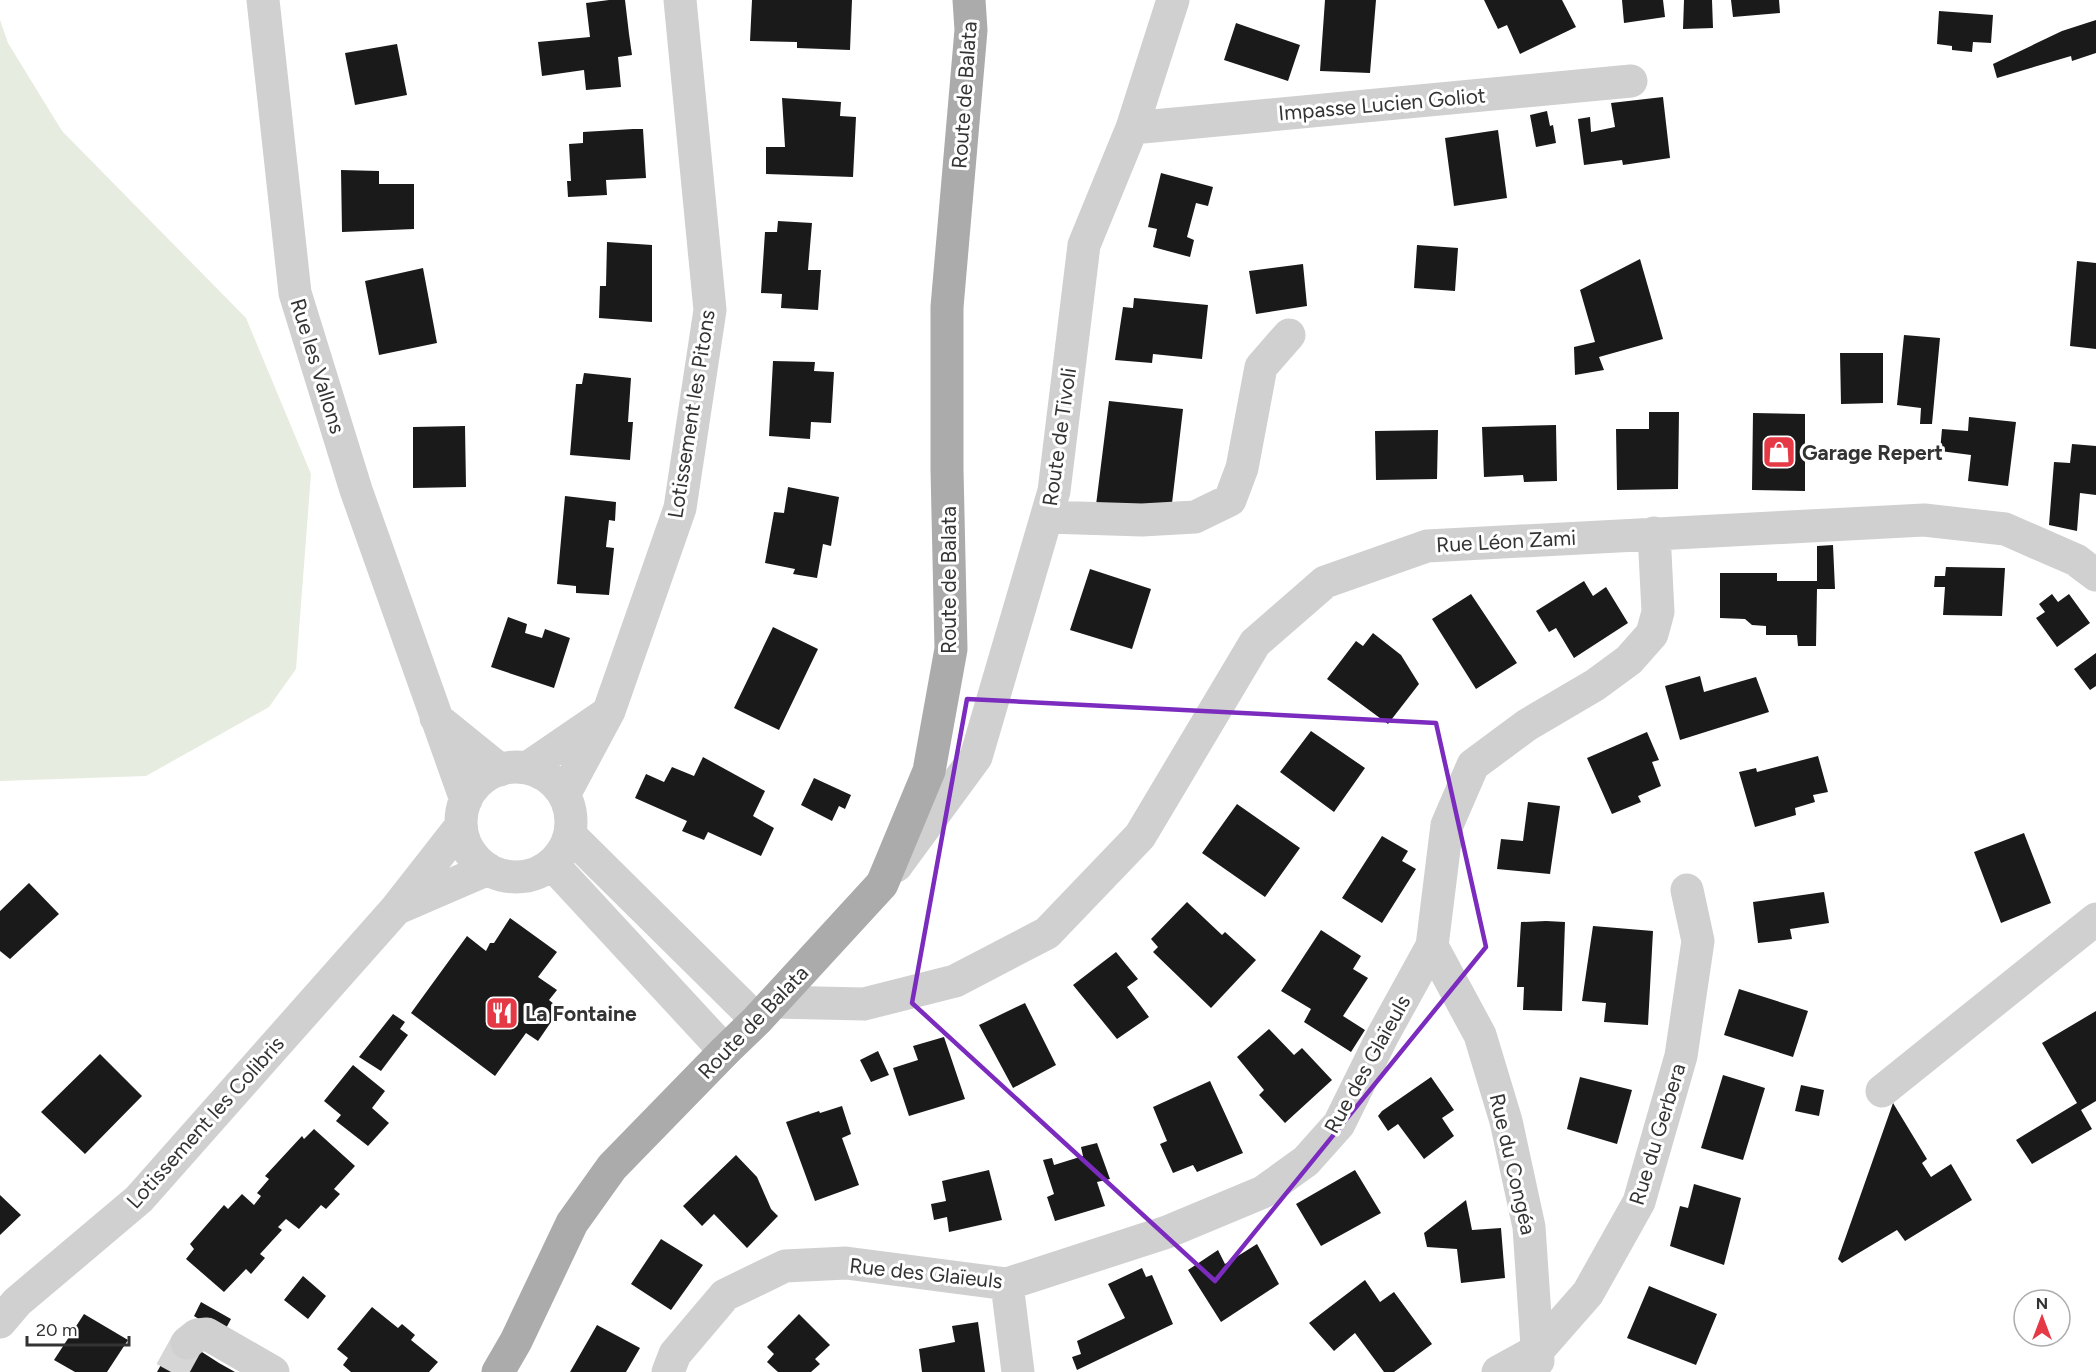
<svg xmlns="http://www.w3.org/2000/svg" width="2096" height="1372" font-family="Figtree,sans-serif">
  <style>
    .green { fill: #e6ecdf }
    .building { fill: #1a1a1a }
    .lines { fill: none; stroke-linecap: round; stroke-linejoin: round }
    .minor-tunnel { stroke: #d6d6d6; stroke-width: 33; stroke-dasharray: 33 16; stroke-linecap: butt }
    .minor { stroke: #d0d0d0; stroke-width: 33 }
    .major { stroke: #ababab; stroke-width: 33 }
    .marked { fill: none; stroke: #7b2cbf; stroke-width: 4.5; stroke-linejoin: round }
    .labels { text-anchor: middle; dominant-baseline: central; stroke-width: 6; stroke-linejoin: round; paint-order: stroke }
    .street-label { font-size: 21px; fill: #333; stroke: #fff }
    .poi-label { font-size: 21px; font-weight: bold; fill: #333; stroke: #fff; text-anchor: start }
  </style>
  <rect width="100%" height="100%" fill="#fff"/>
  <path class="green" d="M0,20L8,43L62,131L246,318L311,474L296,669L269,707L146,776L0,781Z"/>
  <path class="building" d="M609,0H625L629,34L632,55L618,57L621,87L586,90L584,70L542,76L538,42L590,37L586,3Z
    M752,0H852L850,50L797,48V42L750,41Z
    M1325,0H1376L1370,73L1320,71Z
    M1484,0H1562L1576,27L1520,54L1507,25L1498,29Z
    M1622,0H1663L1665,17L1624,23Z
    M1684,0H1712L1713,28L1683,29Z
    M1731,0H1779L1780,13L1733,17Z
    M1939,11L1993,15L1991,43L1973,42L1972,52L1952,50V46L1937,44Z
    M2096,20V53L2072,61L2071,56L1997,78L1993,64L2062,31Z
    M1236,23L1300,45L1288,81L1224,60Z
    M397,44L407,95L355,105L345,53Z
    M1663,97L1670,158L1623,165L1622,160L1584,165L1578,119L1590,117L1591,132L1615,127L1611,103Z
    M782,98L841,102L840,116L856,117L853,177L766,174V147H785Z
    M1547,111L1550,126L1553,125L1556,143L1536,147L1530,115Z
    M633,129H643L646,178L606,180L607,195L568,197L567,181H571L569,144L583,143V132Z
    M1498,130L1507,198L1454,206L1445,138Z
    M341,170L379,171V184H414V229L342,232Z
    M1161,173L1213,187L1208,206L1196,203L1187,237L1194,240L1190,257L1153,247L1157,229L1148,227Z
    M778,221L812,223L808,270H821L818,310L781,308L782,294L761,293L765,232H777Z
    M607,242L652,245V322L599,318L600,286H606Z
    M1417,245L1458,248L1455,291L1414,288Z
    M1640,259L1663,339L1599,357L1604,370L1575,375L1574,347L1595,342L1580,290Z
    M2077,261L2096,263V349L2070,346Z
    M1303,264L1307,306L1256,314L1249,271Z
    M423,268L437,343L379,355L365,281Z
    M1134,298L1208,305L1202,359L1153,354L1152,363L1115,360L1123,307L1133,308Z
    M1904,335L1940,338L1932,424H1920L1921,408L1897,405Z
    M1840,353H1883V403L1841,404Z
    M773,361L815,362L814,371L834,372L831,423L811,422L810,439L769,436Z
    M584,373L631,378L628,422H633L630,460L570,455L576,384H582Z
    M1109,401L1183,409L1171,512L1096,505Z
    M1649,412H1679L1678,489L1617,490L1616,429H1649Z
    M1753,413L1805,414V491L1752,490Z
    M1969,417L2016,422L2008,486L1968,481L1971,455L1940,451L1942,429L1968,431Z
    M1556,425L1557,481L1524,482L1523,475L1484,477L1482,427Z
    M465,426L466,487L413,488V427Z
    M1438,430L1437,479L1376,480L1375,431Z
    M2072,444L2096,446V495L2080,493L2077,531L2049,525L2054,462L2070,463Z
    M788,487L839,497L831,546L823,544L817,578L793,574L795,569L765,563L774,512L784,513Z
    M565,496L616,502L615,521L609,520L606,547L614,548L609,595L576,593V586L557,584Z
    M1833,545L1835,589H1817L1816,646H1798L1797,635H1766V626L1752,625L1745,619L1720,618V573H1777V581H1817V546Z
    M1946,567L2005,568L2002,616L1943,615L1945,587H1934L1935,576H1945Z
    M1090,569L1151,589L1132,649L1070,630Z
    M1584,581L1593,596L1606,587L1628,623L1574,658L1556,628L1549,632L1536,611Z
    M1471,594L1517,663L1476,689L1432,619Z
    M2052,594L2058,602L2069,594L2090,623L2057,647L2036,618L2045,612L2039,604Z
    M508,617L527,624L525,633L542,638L545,629L570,638L554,688L491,667Z
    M773,627L818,649L779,730L734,708Z
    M1373,633L1401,655L1419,684L1388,724L1327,679L1356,641L1363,646Z
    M2096,653V686L2090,690L2074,669Z
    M1700,676L1704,692L1756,677L1769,712L1680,740L1665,686Z
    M1311,731L1365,768L1334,812L1280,772Z
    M1647,732L1659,760L1652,762L1661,786L1638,796L1641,802L1612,814L1587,758Z
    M1818,756L1828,792L1813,795L1815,802L1795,808L1796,815L1755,827L1739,772L1756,768L1757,772Z
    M703,757L765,791L753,816L774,828L761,856L708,832L704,840L682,831L687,821L635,798L646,774L664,782L672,767L694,776Z
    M814,778L851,795L845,809L839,806L832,821L801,805Z
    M1528,802L1560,806L1550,874L1497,869L1501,839L1523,841Z
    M1237,804L1300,848L1265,897L1202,853Z
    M2024,833L2051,903L2001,923L1974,852Z
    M1382,836L1408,851L1402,861L1416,869L1382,923L1342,898Z
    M29,883L59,914L10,959L0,951V911Z
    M1824,892L1829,923L1790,929L1792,939L1758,943L1753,902Z
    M1187,902L1222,935L1225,932L1256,960L1211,1008L1153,952L1158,947L1151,939Z
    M510,918L557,952L538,977L557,990L549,1000L560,1009L538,1041L526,1033L495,1076L411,1013L467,936L486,951L490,943H494Z
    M1546,921L1565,922L1562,1011L1523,1010L1524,987H1517L1521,922Z
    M1593,926L1653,931L1648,1025L1604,1022L1606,1003L1582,1001Z
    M1321,930L1361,956L1353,969L1368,978L1343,1016L1365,1030L1351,1052L1304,1022L1311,1009L1281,991Z
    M1116,952L1138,979L1127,987L1149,1017L1117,1039L1073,985Z
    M1739,989L1808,1011L1793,1057L1724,1035Z
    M1025,1003L1056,1065L1013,1088L979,1025Z
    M2096,1011V1101L2081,1110L2092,1129L2032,1164L2016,1140L2077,1103L2042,1043Z
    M393,1014L405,1022L400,1029L408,1035L381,1071L359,1057Z
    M1269,1029L1294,1055L1302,1048L1332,1080L1285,1123L1259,1095L1264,1090L1237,1057Z
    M944,1037L965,1099L909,1116L893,1068L918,1060L913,1046Z
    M878,1051L889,1075L871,1082L860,1060Z
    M100,1054L142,1096L85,1154L41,1112Z
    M353,1065L385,1091L372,1108L389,1123L368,1146L336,1121L341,1115L324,1101Z
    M1723,1075L1765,1088L1743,1160L1701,1148Z
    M1431,1077L1454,1110L1442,1118L1454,1136L1424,1159L1398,1124L1388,1131L1378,1116L1382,1111Z
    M1580,1077L1632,1090L1617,1144L1567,1129Z
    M1210,1081L1243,1153L1197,1172L1193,1165L1173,1173L1160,1144L1167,1141L1153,1107Z
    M1801,1085L1824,1090L1819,1116L1795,1111Z
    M1893,1103L1927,1159L1922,1163L1931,1177L1951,1164L1972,1200L1905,1241L1897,1230L1842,1263L1838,1259Z
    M842,1106L851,1134L842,1138L859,1185L815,1201L786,1122L819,1111L820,1113Z
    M314,1129L355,1166L334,1189L340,1194L326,1209L321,1205L299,1229L286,1219L278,1227L282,1230L260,1254L265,1258L251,1274L246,1269L224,1292L186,1259L194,1249L190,1244L224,1205L228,1209L242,1194L254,1205L261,1196L257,1193L269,1179L265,1176L302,1136L304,1139Z
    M1097,1143L1110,1179L1097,1182L1105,1206L1055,1221L1047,1197L1054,1194L1043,1160L1052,1158L1054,1165L1083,1156L1081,1147Z
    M736,1155L757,1177L771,1209L778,1216L747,1248L714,1214L702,1226L683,1206Z
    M989,1170L1002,1220L949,1232L947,1217L934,1220L931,1204L946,1201L942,1181Z
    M1355,1170L1381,1213L1321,1246L1296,1204Z
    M1694,1184L1741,1198L1724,1265L1670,1246L1680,1206L1688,1208Z
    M0,1195L21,1215L0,1235Z
    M1466,1200L1472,1230L1501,1228L1505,1278L1461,1283L1457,1249L1427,1247L1424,1233Z
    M661,1239L703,1265L671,1310L631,1284Z
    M1257,1244L1279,1284L1221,1322L1188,1270L1218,1250L1225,1264Z
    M1142,1268L1146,1277L1152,1275L1173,1324L1077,1370L1072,1357L1081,1354L1077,1341L1125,1318L1108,1284Z
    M303,1276L326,1296L308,1319L284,1300Z
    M1365,1280L1380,1302L1394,1292L1432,1344L1394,1372H1384L1355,1333L1334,1351L1309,1323Z
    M1649,1286L1717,1314L1696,1365L1627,1338Z
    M201,1302L231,1319L223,1334L194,1316Z
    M372,1307L398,1328L402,1324L415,1335L411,1340L438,1362L429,1372H351L343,1365L348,1358L337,1349Z
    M84,1314L128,1340L107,1372H75L54,1360Z
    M799,1314L830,1345L815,1359L820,1364L811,1372H778L767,1362L774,1354L767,1347Z
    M978,1322L985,1372H922L919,1349L955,1342L952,1326Z
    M597,1325L640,1348L626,1372H570Z
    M177,1336L219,1363L235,1372H157Z"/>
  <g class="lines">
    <path class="minor-tunnel" d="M171,1372L187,1343"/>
    <path class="minor" d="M263,0L295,293L356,490L466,800
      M1132,128L1631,81
      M1047,517L1142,520L1195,517L1230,500L1242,468L1261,367L1289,335
      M436,718L500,770
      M461 822a55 55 0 1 1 110 0a55 55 0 1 1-110 0Z
      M527,768L603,716
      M564,795L609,711L680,508L710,310L680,0
      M570,835L757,1020
      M552,864L725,1051
      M896,866L976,757L1054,491L1084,245L1132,128L1173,0
      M400,907L488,869
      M1432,946L1480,1035L1506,1121L1529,1227L1538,1361
      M774,1002L864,1004L955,981L1047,933L1140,836L1255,643L1325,582L1427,546L1924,520L2005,529L2076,560L2096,575
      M1882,1091L2096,919
      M1007,1284L1018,1372
      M0,1322L17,1302L139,1199L396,909L461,826
      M187,1343L197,1335L207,1334L273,1372
      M668,1372L675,1354L725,1295L785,1266L846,1263L1007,1284L1167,1232L1263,1192L1306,1161L1339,1124L1383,1035L1432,946L1447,825L1473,765L1527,725L1595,685L1629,660L1652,634L1658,612L1654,533
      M1498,1372L1538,1350L1588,1293L1639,1202L1681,1056L1698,941L1687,890"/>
    <path class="major" d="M498,1372L516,1341L572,1223L612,1167L725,1051L757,1020L882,884L929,771L951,649L947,469V307L971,30L969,0"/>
  </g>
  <path class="marked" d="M967,699L1436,723L1486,947L1215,1281L912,1003Z"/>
  <defs>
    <g id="shop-square" transform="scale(1.725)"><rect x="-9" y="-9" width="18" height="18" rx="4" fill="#e63946" stroke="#fff"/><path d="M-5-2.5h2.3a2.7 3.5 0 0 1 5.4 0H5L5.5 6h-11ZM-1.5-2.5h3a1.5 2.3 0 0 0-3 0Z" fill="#fff"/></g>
    <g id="restaurant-square" transform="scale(1.725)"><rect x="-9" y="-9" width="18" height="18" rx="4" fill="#e63946" stroke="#fff"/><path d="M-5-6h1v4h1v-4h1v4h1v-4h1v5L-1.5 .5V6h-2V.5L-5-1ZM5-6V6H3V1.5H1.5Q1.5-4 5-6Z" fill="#fff"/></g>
  </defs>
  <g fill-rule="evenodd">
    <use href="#shop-square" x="1779" y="452"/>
    <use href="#restaurant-square" x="502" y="1013"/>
  </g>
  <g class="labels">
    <g class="street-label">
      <text transform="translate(964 95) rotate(-86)">Route de Balata</text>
      <text transform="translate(1382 104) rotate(-5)">Impasse Lucien Goliot</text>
      <text transform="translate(318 366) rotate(73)">Rue les Vallons</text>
      <text transform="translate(691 414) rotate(-81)">Lotissement les Pitons</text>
      <text transform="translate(1059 437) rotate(-82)">Route de Tivoli</text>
      <text transform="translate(1506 541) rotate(-3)">Rue Léon Zami</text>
      <text transform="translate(948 580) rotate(-90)">Route de Balata</text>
      <text transform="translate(753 1022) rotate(-46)">Route de Balata</text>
      <text transform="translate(1367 1064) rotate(-61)">Rue des Glaïeuls</text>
      <text transform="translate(205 1122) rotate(-48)">Lotissement les Colibris</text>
      <text transform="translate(1657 1134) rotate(-73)">Rue du Gerbera</text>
      <text transform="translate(1513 1164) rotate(77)">Rue du Congéa</text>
      <text transform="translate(926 1273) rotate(6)">Rue des Glaïeuls</text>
    </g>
    <g class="poi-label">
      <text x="1802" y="452">Garage Repert</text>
      <text x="525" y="1013">La Fontaine</text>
    </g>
  </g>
  <g transform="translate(2042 1318)"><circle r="28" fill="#ffffff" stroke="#adadad" stroke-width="1.5"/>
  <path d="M0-4.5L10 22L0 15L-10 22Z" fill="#e63946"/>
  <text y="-9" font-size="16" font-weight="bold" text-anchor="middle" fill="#333333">N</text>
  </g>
  <path d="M27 1336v9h102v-9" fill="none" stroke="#333333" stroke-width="3"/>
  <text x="36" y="1336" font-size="18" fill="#333333" stroke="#ffffff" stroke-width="4.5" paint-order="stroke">20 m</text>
</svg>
